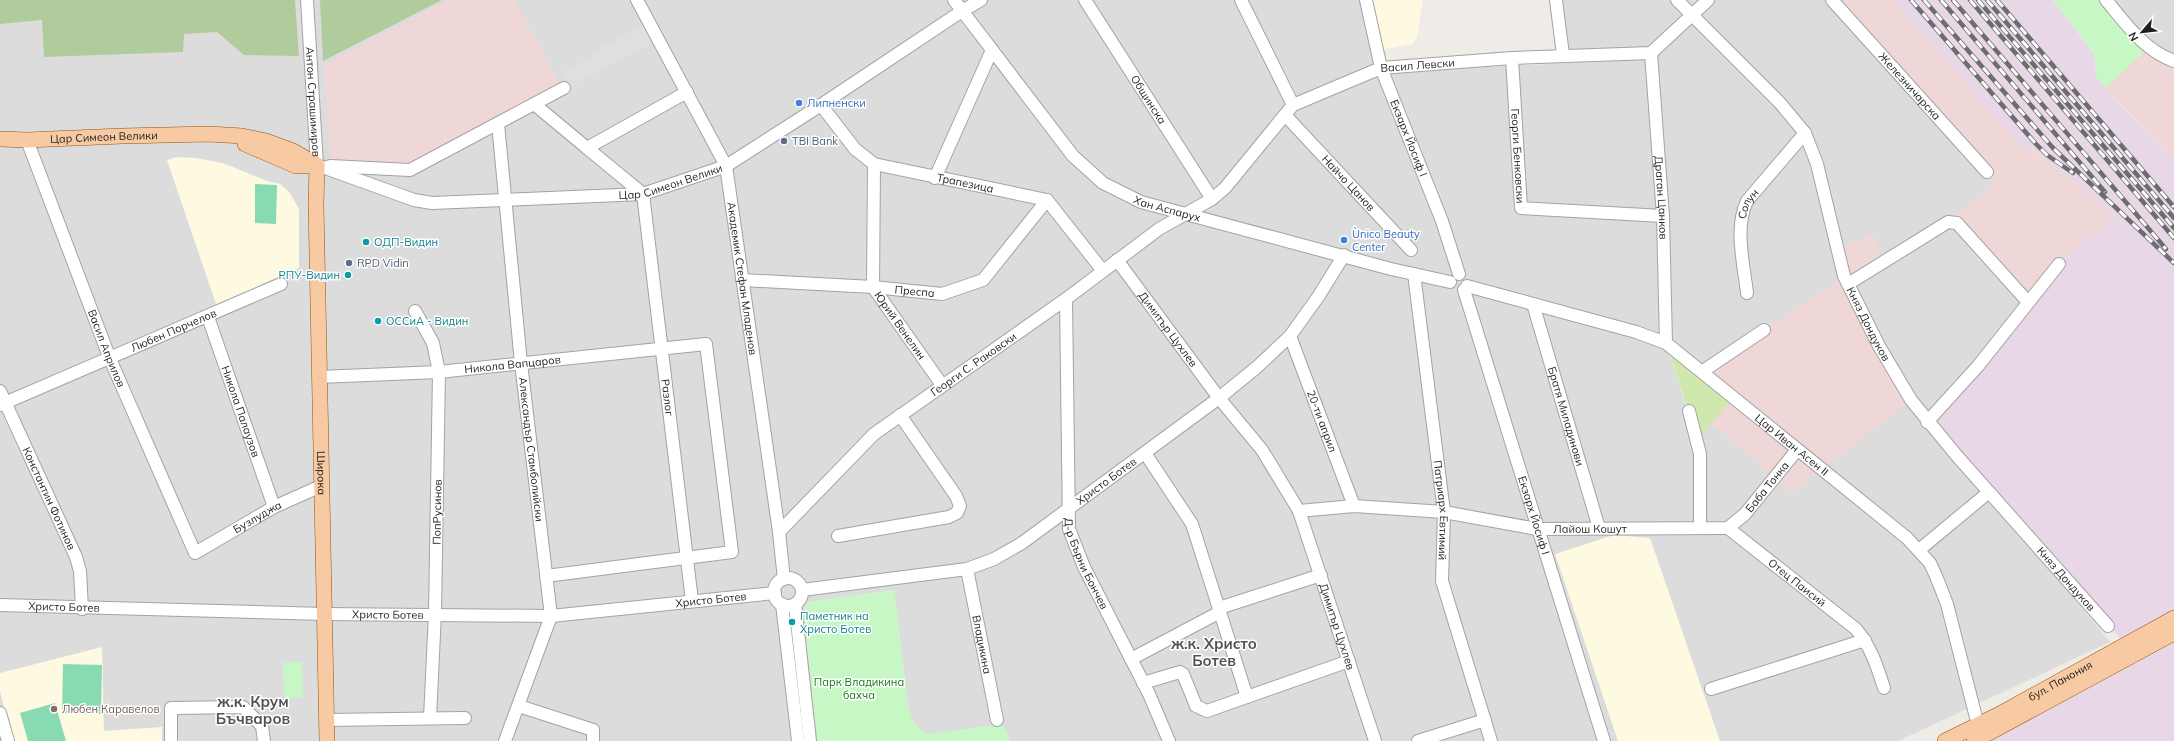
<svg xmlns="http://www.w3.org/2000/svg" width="2174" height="741" font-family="Mulish,sans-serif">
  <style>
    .residential { fill: #dddcdc }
    .commercial { fill: #efd6d7 }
    .industrial { fill: #e8d8e7 }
    .education { fill: #fdfae1 }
    .grass { fill: #d0e7ae }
    .forest { fill: #b0cc9d }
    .park { fill: #c6f7c5 }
    .pitch { fill: #88dab2 }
    .parking { fill: #dfdfdf }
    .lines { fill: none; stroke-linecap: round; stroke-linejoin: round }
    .minor-casing { stroke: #a3a3a3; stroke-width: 14 }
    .major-casing { stroke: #925608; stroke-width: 16 }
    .minor { stroke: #fff; stroke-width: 12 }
    .major { stroke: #f7caa3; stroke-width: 15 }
    .rail-casing { stroke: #6d6d6d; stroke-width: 4.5 }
    .rail { stroke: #fff; stroke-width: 3; stroke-dasharray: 9; stroke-linecap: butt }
    .shop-dot { fill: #3f7fe0; stroke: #fff; stroke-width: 1.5 }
    .service-dot { fill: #5c6f8a; stroke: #fff; stroke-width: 1.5 }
    .culture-dot { fill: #0f9aa8; stroke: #fff; stroke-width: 1.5 }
    .education-dot { fill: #8d6e63; stroke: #fff; stroke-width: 1.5 }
    .labels { text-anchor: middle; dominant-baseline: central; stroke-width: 3; stroke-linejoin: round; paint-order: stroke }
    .street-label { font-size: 11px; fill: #1f1f1f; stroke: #fff }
    .shop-label { font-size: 11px; fill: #366cbe; stroke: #fff; text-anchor: start }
    .service-label { font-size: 11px; fill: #4e5e75; stroke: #fff; text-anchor: start }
    .culture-label { font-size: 11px; fill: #0d838f; stroke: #fff; text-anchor: start }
    .park-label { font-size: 11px; fill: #137911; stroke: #fff }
    .education-label { font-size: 11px; fill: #785e54; stroke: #fff; text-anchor: start }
    .district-label { font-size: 15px; font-weight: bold; fill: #525252; stroke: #fff }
  </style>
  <rect width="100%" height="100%" fill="#efebe6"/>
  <path class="residential" d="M0,0H1363L1385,72L1648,59L1665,342L1697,439L1711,423L1792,492L1910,400L1764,330L1703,371L1666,343L1651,53L1563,55L1556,0H1832L1995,182L2027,301L1928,422L2110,642L1898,741H1010L1002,724L931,734L923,732L913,723L908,705L894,590L808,602L803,614L818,741H0Z
    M2106,0H2174V61L2159,56Z"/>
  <path class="commercial" d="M447,0H515L562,89L413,169L331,164L324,65Z
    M1832,0H1893L2026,152L2031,149L2095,198L2115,217L2059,264L2027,301L1948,222L1995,182Z
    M2149,47L2174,61V161L2106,88Z
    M1874,234L1883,263L1849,284L1911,400L1792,492L1711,423L1733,397L1703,371L1844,276L1836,249Z"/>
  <path class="industrial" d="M1893,0H2053L2094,54L2096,76L2125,110L2174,161V741H1983L2126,645L1927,422L2059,264L2115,217L2095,198L2032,149L2026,153Z"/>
  <path class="education" d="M1372,0H1423L1417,37L1412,44L1382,50Z
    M177,157L196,158L223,163L267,181L280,184L290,193L299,209V268L216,304L167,160Z
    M1614,535L1650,538L1720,741H1618L1555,554Z
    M102,647L104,731L162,727V741H13L0,692V673Z"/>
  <path class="grass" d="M1666,343L1733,397L1698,440Z"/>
  <path class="forest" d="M0,0H295L299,56L244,55L217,32L184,34L183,52L44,57L42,20L0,24Z
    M320,0H442L323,61Z"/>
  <path class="park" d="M2053,0H2106L2149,47L2106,88L2096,76L2094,53Z
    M894,590L908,705C911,720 915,731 931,734L1003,724L1010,741H818L803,614L808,602Z
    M302,662L303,697L284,698L283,663Z"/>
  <path class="pitch" d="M255,184L277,185L276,224L255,223Z
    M63,664L102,665L101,714L62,713Z
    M55,703L66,741H28L20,713Z"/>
  <path class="parking" d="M644,25L653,43L568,88L560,73L590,57L589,54Z"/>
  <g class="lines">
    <g class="minor-casing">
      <g id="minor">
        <path id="s1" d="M307,0L317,165"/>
        <path id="s2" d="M637,0L726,166L779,532L784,579"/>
        <path id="s3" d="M954,0L1073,156L1103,183L1141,202L1391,269L1450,282"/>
        <path id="s4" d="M1085,0L1212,199"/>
        <path d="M1241,0L1293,105"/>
        <path id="s5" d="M1366,0L1381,68L1442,221L1459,274"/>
        <path d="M1556,0L1563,55"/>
        <path id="s6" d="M1677,0L1780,103L1805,133L1817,164L1844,276L1879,346L1911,400L1957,456L2108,626"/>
        <path id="s7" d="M1832,0L1987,172"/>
        <path d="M2106,0C2126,24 2144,50 2174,61"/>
        <path id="s8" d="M1651,53L1663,216L1666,343"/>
        <path id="s9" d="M1512,58L1521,208L1663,216"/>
        <path id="s10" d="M687,92L587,148L643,194L692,601"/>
        <path d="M534,104L587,148"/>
        <path id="s11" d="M821,105L855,149L874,164L1047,200L1103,271"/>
        <path id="s12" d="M1285,115L1411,250"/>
        <path id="s13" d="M498,124L521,363L551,616L505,741"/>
        <path id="s14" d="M27,140L110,359L195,553L274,507L321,486"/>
        <path id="s15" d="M874,164L873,287L942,385"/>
        <path id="s16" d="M317,165L414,200L432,203L643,194L726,166L821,105L962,11L981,0"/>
        <path d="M330,166L410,170L564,88"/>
        <path d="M935,178L992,50"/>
        <path id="s17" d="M1117,260L1219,398L1262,450L1299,511L1375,741"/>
        <path id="s18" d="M1414,274L1444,512L1442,581L1491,741"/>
        <path id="s19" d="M742,280L873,287L942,294L983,280L1047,200"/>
        <path d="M1848,284L1948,222L1957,223L2027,301"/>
        <path id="s20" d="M1467,286L1636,332L1666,343L1907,538L1930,563L1936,576L1947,604L1980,733"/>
        <path id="s21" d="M1464,290L1604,741"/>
        <path id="s22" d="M1747,293C1744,265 1734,228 1747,201L1805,133"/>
        <path id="s23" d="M1066,299L1069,529L1084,567L1149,694L1169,741"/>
        <path id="s24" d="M1533,304L1599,528"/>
        <path d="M415,311L433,343L439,372L435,613L430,718"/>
        <path id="s25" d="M208,317L274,507"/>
        <path id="s26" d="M1290,336L1354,506"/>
        <path d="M1703,371L1764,330"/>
        <path id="s27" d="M319,377L439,372L706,344L732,552L546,576"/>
        <path id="s28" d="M0,391L76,557L80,571L82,609"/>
        <path id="s29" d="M0,405L281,284"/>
        <path d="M1689,411L1700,454V528"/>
        <path d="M1927,422L1978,366L2059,264"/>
        <path d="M1145,453L1192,524L1247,697"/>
        <path id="s30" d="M1299,511L1354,506L1444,512L1537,529L1728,528L1745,514L1797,450"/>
        <path id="s31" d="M1728,528L1856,629C1871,647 1877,666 1884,688"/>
        <path id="s32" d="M779,532L874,434L1066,299L1159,229L1212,199L1225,188L1293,105L1381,68L1512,58L1651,53L1708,0"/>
        <path d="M838,536L949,517L957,513L960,506L956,496L900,415"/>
        <path d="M1919,550L1989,492"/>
        <path id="s33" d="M967,569L997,720"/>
        <circle cx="788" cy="592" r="14"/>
        <path id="s34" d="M802,590L967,569L994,559L1022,543L1219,398L1257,367L1290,336L1318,297L1344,255"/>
        <path d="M782,604L798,741"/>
        <path d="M795,604L810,741"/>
        <path id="s35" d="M0,605L324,614L551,616L775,593"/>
        <path d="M1219,608L1321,575"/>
        <path d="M1131,659L1220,612"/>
        <path d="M1143,683L1180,672L1183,674L1196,706L1207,711L1349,661"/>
        <path d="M1711,689L1865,640"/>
        <path d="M519,706L593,730V741"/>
        <path d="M0,713L8,741"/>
        <path d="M327,720L465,718"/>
        <path d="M171,741V708L243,707L262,726L264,741"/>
        <path d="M1418,741L1485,720"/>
      </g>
    </g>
    <g class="major-casing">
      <g id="major">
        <path id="s36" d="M0,139L27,140L122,136L209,134L242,136L266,141L293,151L317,165"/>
        <path d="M245,144L296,166L317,165"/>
        <path id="s37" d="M317,165L316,204L327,741"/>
        <path id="s38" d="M1945,741L1998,715L2174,618"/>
        <path d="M1974,741L2174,633"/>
      </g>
    </g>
    <use href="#minor" class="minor"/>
    <use href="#major" class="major"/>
    <g class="rail-casing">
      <path id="rail" d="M1911,0L2036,144L2047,155L2073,173
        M1924,0L2053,148L2174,263
        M1941,0L2105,192
        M1953,0L2166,249
        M1970,0L2174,238
        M1978,0L2174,228
        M1987,0L2174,218
        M1997,0L2174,207"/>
    </g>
    <use href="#rail" class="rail"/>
  </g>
  <g class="shop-dot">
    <circle cx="799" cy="103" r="4"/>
    <circle cx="1344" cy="240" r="4"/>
  </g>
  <g class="service-dot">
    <circle cx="784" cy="141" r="4"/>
    <circle cx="349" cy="263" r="4"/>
  </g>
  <g class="culture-dot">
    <circle cx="366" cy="242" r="4"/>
    <circle cx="348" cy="275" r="4"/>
    <circle cx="378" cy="321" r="4"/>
    <circle cx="792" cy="622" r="4"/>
  </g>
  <circle class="education-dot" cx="54" cy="709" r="4"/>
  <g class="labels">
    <g class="street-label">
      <text stroke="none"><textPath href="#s32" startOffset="805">Васил Левски</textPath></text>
      <text stroke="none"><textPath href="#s7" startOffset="116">Железничарска</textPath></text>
      <text stroke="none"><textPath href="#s4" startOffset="118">Общинска</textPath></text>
      <text stroke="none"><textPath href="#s1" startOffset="102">Антон Страшимиров</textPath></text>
      <text stroke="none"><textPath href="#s36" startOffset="104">Цар Симеон Велики</textPath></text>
      <text stroke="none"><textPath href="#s5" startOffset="145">Екзарх Йосиф I</textPath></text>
      <text stroke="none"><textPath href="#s9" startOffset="98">Георги Бенковски</textPath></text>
      <text stroke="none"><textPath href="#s16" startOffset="362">Цар Симеон Велики</textPath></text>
      <text stroke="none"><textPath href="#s12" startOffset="93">Найчо Цанов</textPath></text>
      <text stroke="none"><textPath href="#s11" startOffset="173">Трапезица</textPath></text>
      <text stroke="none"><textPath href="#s8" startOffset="145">Драган Цанков</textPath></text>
      <text stroke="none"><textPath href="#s22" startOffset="91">Солун</textPath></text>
      <text stroke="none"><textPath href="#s3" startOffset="306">Хан Аспарух</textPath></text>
      <text stroke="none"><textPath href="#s2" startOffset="302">Академик Стефан Младенов</textPath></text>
      <text stroke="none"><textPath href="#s19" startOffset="173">Преспа</textPath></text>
      <text stroke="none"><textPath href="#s6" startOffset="387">Княз Дондуков</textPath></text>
      <text stroke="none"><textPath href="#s15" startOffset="170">Юрий Венелин</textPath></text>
      <text stroke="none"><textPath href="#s17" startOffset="86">Димитър Цухлев</textPath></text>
      <text stroke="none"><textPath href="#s29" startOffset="189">Любен Порчелов</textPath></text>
      <text stroke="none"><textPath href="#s14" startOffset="223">Васил Априлов</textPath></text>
      <text stroke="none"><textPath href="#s32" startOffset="258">Георги С. Раковски</textPath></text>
      <text stroke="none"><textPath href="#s27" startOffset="194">Никола Вапцаров</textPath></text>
      <text stroke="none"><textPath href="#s10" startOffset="392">Разлог</textPath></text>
      <text stroke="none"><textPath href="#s25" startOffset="100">Никола Палаузов</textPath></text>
      <text stroke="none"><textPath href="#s24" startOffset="117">Братя Миладинови</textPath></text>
      <text stroke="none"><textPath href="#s26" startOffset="91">20-ти април</textPath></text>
      <text stroke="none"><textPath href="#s20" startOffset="369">Цар Иван Асен II</textPath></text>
      <text stroke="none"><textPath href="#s13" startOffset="327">Александър Стамболийски</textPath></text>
      <text stroke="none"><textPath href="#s37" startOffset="308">Широка</textPath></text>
      <text stroke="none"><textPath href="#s34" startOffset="332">Христо Ботев</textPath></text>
      <text stroke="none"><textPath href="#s30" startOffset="488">Баба Тонка</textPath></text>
      <text stroke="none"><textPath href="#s28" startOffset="118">Константин Фотинов</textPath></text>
      <text stroke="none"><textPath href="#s18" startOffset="238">Патриарх Евтимий</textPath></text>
      <text transform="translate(437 512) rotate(-89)">ПопРусинов</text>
      <text stroke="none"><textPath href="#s21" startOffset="236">Екзарх Йосиф I</textPath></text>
      <text stroke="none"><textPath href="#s14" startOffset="518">Бузлуджа</textPath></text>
      <text stroke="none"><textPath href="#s30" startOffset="293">Лайош Кошут</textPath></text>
      <text stroke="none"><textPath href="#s23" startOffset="268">Д-р Бърни Бончев</textPath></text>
      <text stroke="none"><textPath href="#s6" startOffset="711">Княз Дондуков</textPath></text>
      <text stroke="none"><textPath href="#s31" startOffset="88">Отец Паисий</textPath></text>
      <text stroke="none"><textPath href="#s35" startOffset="712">Христо Ботев</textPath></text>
      <text stroke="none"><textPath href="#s35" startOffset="64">Христо Ботев</textPath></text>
      <text stroke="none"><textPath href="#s35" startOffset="388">Христо Ботев</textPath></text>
      <text stroke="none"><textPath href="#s17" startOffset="432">Димитър Цухлев</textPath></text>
      <text stroke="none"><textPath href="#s33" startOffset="77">Владикина</textPath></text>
      <text stroke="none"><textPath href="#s38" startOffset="130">бул. Панония</textPath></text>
    </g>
    <g class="shop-label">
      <text x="807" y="103">Липненски</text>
      <text x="1352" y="234">Ùnico Beauty<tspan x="1352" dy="13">Center</tspan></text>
    </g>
    <g class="service-label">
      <text x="792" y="141">TBI Bank</text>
      <text x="357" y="263">RPD Vidin</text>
    </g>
    <g class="culture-label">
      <text x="374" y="242">ОДП-Видин</text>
      <text x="340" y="275" text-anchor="end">РПУ-Видин</text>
      <text x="386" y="321">ОССиА - Видин</text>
      <text x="800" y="616">Паметник на<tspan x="800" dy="13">Христо Ботев</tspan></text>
    </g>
    <g class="park-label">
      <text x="859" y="682">Парк Владикина<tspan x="859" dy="13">бахча</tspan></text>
    </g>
    <g class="education-label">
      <text x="62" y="709">Любен Каравелов</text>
    </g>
    <g class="district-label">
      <text x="1214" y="643">ж.к. Христо<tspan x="1214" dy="17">Ботев</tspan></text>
      <text x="253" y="701">ж.к. Крум<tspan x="253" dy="17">Бъчваров</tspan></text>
    </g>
  </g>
  <g transform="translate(2142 32) rotate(242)" stroke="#ffffff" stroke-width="3" paint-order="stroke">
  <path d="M0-3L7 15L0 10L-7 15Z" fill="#1f1f1f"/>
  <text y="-6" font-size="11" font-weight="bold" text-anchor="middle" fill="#1f1f1f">N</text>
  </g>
</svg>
